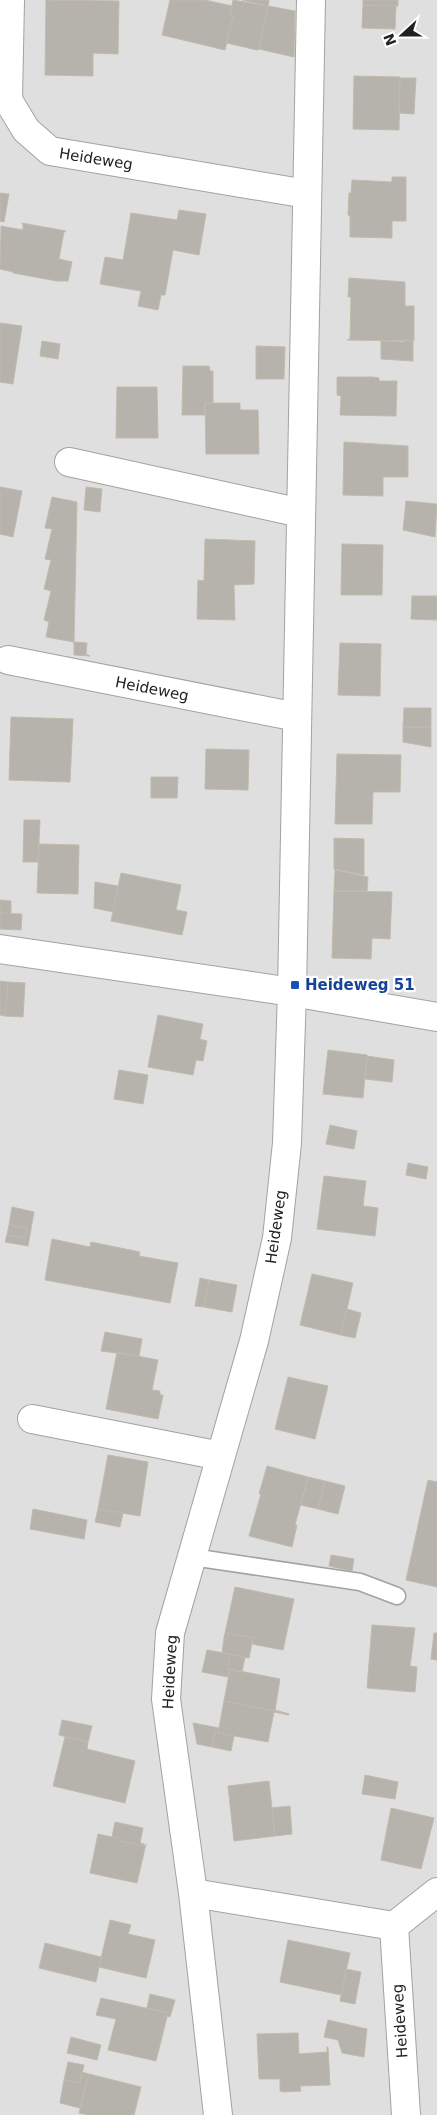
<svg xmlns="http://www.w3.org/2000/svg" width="437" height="2115" font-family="'DejaVu Sans',sans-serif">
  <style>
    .residential { fill: #dfdfdf }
    .building { fill: #b6b2ac; stroke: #c1baad }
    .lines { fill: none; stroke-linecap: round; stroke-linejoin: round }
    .service-casing { stroke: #a2a2a2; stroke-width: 19 }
    .minor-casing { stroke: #a2a2a2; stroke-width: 30 }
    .service { stroke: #fff; stroke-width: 16 }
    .minor { stroke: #fff; stroke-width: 28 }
    .transit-dot { fill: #1a4fb4; stroke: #fff; stroke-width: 2 }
    .labels { text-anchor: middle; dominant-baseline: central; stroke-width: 4.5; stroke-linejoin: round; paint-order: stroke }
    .street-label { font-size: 15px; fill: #212121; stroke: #fff }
    .transit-label { font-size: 15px; font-weight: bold; fill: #164399; stroke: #fff; text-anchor: start }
  </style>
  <rect width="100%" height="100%" fill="#f1f0e9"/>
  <path class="residential" d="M0,0H437V2115H0Z"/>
  <path class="building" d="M46,0L119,1L118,54L93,53V76L45,75Z
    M170,0H205L232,6L230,15L233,16L225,50L162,35Z
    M233,0L268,6L259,49L257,50L227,43L233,16L230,15Z
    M242,0H269L268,6Z
    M363,0H398V6L363,5Z
    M363,5L396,6L395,29L362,28Z
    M268,6L295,11L294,57L259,49Z
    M354,76L400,77L399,130L353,129Z
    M400,78H416L414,114L399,113Z
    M392,177H406V221H392V238L350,237V216L348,215L349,193H351L352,180L392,182Z
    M0,193L9,194L4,222L0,221Z
    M179,210L206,214L199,255L173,250L165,295H161L158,310L138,306L141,291L100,284L105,257L123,260L131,213L177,220Z
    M22,223L66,231L64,232L59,259L72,262L68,281H57L13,273V272L0,269L1,226L23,230V225Z
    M349,278L405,282V306H414V341L347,340L350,339L351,297H348Z
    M0,323L22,326L13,384L0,382Z
    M404,340H413V361L381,359V341L404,342Z
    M42,341L60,344L58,359L40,356Z
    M256,346L285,347L284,379H256Z
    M183,366H209L210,371H213V403H205V415H182Z
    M337,377H372L379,378V381H397L396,416L340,415L341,396L337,395Z
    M117,387H157L158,438H116Z
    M205,403H240V410H258L259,454H206Z
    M344,442L408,446V477H383V496L343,495Z
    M0,487L22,491L13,537L0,534Z
    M86,487L102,489L100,512L84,510Z
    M52,497L77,502L74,642L46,637L49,622L44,620L51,591L44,589L51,560L45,559L52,529L45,528Z
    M406,501L437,504L435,537L403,530Z
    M205,539L255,541L254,584L234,585L235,620L197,619L198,580L204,581Z
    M342,544L383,545L382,595H341Z
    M412,596H437V620L411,619Z
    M74,642L87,643L86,654L90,656L74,655Z
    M340,643L381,644L380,696L338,695Z
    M404,708H431V727H403Z
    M11,717L73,719L70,782L9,780Z
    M403,727H431V747L403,742Z
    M206,749L249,750L248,790L205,789Z
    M337,754L401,755L400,792H373L372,824H335Z
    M151,777H178L177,798H151Z
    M24,820H40L38,862H23Z
    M334,838L364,839V875L334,869Z
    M39,844L79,845L78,894L37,893Z
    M335,870L368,877L367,891H334Z
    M121,873L181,885L176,910L187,912L182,935L111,921Z
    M95,882L118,886L113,912L94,908Z
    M334,891L392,892L390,939L372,938L371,959L332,958Z
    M0,900L11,901V914L0,913Z
    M0,913L22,914L21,930L0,929Z
    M0,981L8,982L5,1016L0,1015Z
    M8,982L25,983L23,1017L5,1016Z
    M158,1015L203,1024L200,1039L207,1041L203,1061L196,1060L193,1075L148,1067Z
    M328,1050L367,1055L363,1098L323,1094Z
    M367,1056L394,1060L392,1082L365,1079Z
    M119,1070L148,1075L143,1104L114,1099Z
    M330,1125L357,1131L354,1149L326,1144Z
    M408,1163L428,1167L426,1179L406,1175Z
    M324,1176L366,1181L363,1206L378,1208L375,1236L317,1229Z
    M12,1207L34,1212L28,1246L5,1242L7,1235L25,1238L27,1228L9,1225Z
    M9,1225L27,1228L25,1238L7,1235Z
    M52,1239L90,1247L91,1242L140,1252L139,1256L178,1263L170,1303L45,1280Z
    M312,1274L353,1283L341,1335L300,1325Z
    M200,1278L209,1280L204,1307L195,1306Z
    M209,1280L237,1285L232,1312L204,1307Z
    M347,1309L361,1313L355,1338L341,1335Z
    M105,1332L142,1339L139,1356L101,1351Z
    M117,1352L158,1360L152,1390L160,1391V1395H163L158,1419L106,1409Z
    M288,1377L328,1386L315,1439L275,1429Z
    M108,1455L148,1462L140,1516L98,1509Z
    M267,1466L308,1477L295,1525H297L292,1547L249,1536L261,1494H259Z
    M308,1477L325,1481L318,1509L301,1505Z
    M428,1480L437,1482V1587L406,1580Z
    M325,1481L345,1486L338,1514L318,1509Z
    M33,1509L87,1520L84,1539L30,1529Z
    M98,1509L123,1513L120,1527L95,1522Z
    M331,1555L354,1559L352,1571L329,1566Z
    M235,1587L294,1599L283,1650L252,1644L253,1638L228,1633L227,1639L224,1638Z
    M372,1625L415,1628L410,1666L417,1667L415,1692L367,1688Z
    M228,1633L253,1638L249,1658L222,1653L224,1638L227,1639Z
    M434,1633H437V1660L431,1659Z
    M207,1650L230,1654L227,1669L230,1670L228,1677L202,1672Z
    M230,1654L245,1657L242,1672L227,1669Z
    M230,1669L280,1679L275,1710L289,1714L224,1701Z
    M224,1701L289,1714V1715L274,1712L268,1742L218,1733Z
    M62,1720L92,1726L88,1742L59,1735Z
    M193,1723L219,1728L218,1733L215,1732L212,1747L197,1744Z
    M215,1732L234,1736L231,1751L212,1747Z
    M65,1737L88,1742L87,1749L135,1761L125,1803L53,1786Z
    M365,1775L398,1782L395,1799L362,1794Z
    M269,1781L275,1836L234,1841L228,1786Z
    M290,1806L292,1834L275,1836L272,1808Z
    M391,1808L434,1818L421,1869L381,1860Z
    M115,1822L143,1828L140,1843L144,1844V1846L120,1841L121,1839L112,1837Z
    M98,1834L121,1839L120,1841L144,1846L146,1844L137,1883L90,1873Z
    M110,1920L131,1925L128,1934L155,1940L146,1978L99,1967Z
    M288,1940L350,1953L341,1995L280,1982Z
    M45,1943L101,1957L96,1982L39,1968Z
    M346,1969L361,1972L355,2004L340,2001Z
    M150,1994L175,2000L170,2017L167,2016L168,2013L147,2008Z
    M101,1998L168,2013L156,2061L108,2050L116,2019L96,2015Z
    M328,2020L367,2029L364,2057L342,2053L338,2040L324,2037Z
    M298,2033L299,2054L327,2052V2047H328L330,2085L300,2086L301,2091L284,2092L280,2091V2079H259L257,2034Z
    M71,2037L101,2045L97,2060L67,2053Z
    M68,2062L84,2065L80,2083L64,2080Z
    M82,2072L89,2074L80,2108L60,2103L64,2080L80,2083Z
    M89,2074L141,2087L134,2115H88L79,2113Z"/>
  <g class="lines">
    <g class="service-casing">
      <path id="service" d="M192,1557L360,1582L397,1596"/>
    </g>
    <g class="minor-casing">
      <path id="minor" d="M10,0L8,100L26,130L50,151L307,194
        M69,462L301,513
        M8,660L297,717
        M0,949L292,992L437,1017
        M32,1419L221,1456
        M193,1893L394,1926
        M218,2115L193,1893L166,1699L170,1633L254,1341L277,1238L287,1143L292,992L311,0
        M406,2115L394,1926L437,1892"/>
    </g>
    <use href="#service" class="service"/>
    <use href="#minor" class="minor"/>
  </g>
  <rect class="transit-dot" x="290" y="980" width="10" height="10" rx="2.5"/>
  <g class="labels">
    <g class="street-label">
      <text transform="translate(96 159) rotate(9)">Heideweg</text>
      <text transform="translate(152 689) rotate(11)">Heideweg</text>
      <text transform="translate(276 1227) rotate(-82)">Heideweg</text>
      <text transform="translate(170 1672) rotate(-87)">Heideweg</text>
      <text transform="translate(400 2021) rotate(-94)">Heideweg</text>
    </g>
    <g class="transit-label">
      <text x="305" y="985">Heideweg 51</text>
    </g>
  </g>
  <g transform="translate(402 35) rotate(249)" stroke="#ffffff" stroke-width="4" paint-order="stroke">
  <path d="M0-4L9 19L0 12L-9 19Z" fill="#212121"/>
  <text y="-8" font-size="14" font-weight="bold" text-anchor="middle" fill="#212121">N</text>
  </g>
</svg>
